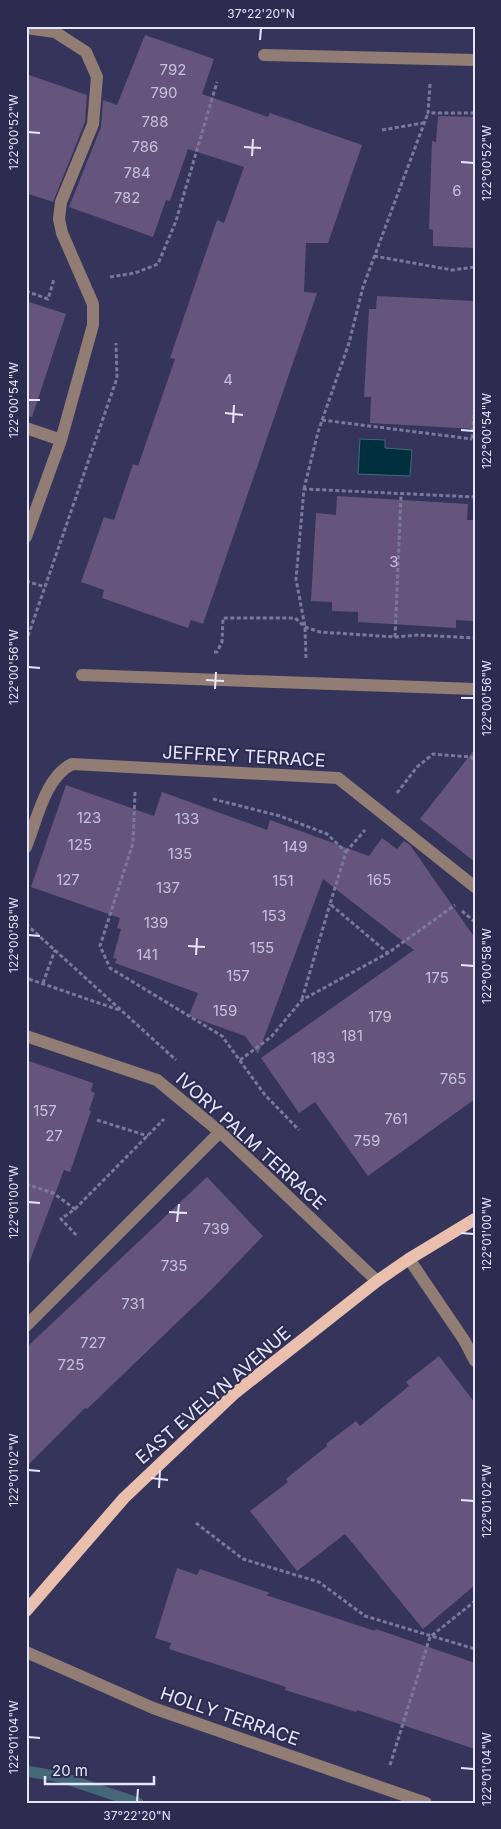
<svg xmlns="http://www.w3.org/2000/svg" width="501" height="1829" font-family="Inter,sans-serif">
  <style>
    .water { fill: #00303e; stroke: #456778 }
    .lines { fill: none; stroke-linecap: round; stroke-linejoin: round }
    .stream { stroke: #456778; stroke-width: 11 }
    .building { fill: #65557c }
    .path { stroke: #797a9a; stroke-width: 3; stroke-dasharray: 4 2.5; stroke-linecap: butt }
    .minor { stroke: #927d75; stroke-width: 12 }
    .major { stroke: #eabfae; stroke-width: 12 }
    .ticks { fill: none; stroke: #e5e7ff; stroke-width: 2 }
    .labels { text-anchor: middle; dominant-baseline: central; stroke-width: 4; stroke-linejoin: round; paint-order: stroke }
    .number-label { font-size: 15px; fill: #c5c2de }
    .street-label { font-size: 18px; fill: #e5e7ff; stroke: #2c2b50 }
    .neatline { fill: none; stroke: #e5e7ff; stroke-width: 2 }
    .ticks-label { font-size: 12px; text-anchor: middle; fill: #e5e7ff }
  </style>
  <rect width="100%" height="100%" fill="#35355b"/>
  <path class="water" d="M360,439L385,440V448L412,450L410,476L358,474Z"/>
  <g class="lines">
    <path class="stream" d="M26,1771L61,1777L138,1803"/>
  </g>
  <path class="building" d="M145,35L214,59L202,94L268,117L270,113L362,145L328,243H306L304,292L317,293L203,624L191,620L188,628L102,598L104,590L81,582L104,517L114,520L133,464L138,466L175,359L170,358L217,220L224,223L244,167L188,149L170,201L166,200L153,237L69,207L101,127L103,100L117,105Z
    M26,74L87,95L85,122L53,202L26,193Z
    M438,116L475,117V248L433,246V230L429,229L432,141L436,142Z
    M377,296L474,301L473,333L475,334V429L370,423L371,397H364L369,309H376Z
    M26,301L66,314L32,417L26,416Z
    M337,496L468,504L467,520H475V621L456,620V628L358,622V612L332,611V602L311,601L316,513L336,515Z
    M475,749V862L420,819Z
    M66,785L154,816L162,792L267,830L270,820L369,856L382,838L397,849L404,841L410,845L475,938V1099L368,1176L315,1102L299,1113L261,1058L414,950L323,879L258,1054L245,1036L189,1016L198,993L115,963L117,959L113,958L121,929L117,928L120,918L31,887Z
    M26,1060L93,1083L91,1091L95,1093L89,1110L91,1111L70,1172L64,1170L29,1263L26,1262Z
    M207,1177L263,1236L213,1288L87,1409L85,1408L26,1467V1348Z
    M439,1356L475,1403V1585L423,1629L345,1534L297,1571L250,1511L288,1482L286,1479L327,1446L326,1444L356,1421L360,1426L409,1386L406,1382Z
    M177,1568L197,1575L200,1569L270,1593L266,1595L375,1631L376,1629L475,1663V1749L357,1710L356,1712L285,1690L286,1687L169,1649L171,1643L155,1638Z"/>
  <g class="lines">
    <path class="path" d="M430,84L428,113H475
      M382,130L423,123
      M374,256L452,270L475,267
      M110,277L135,273L158,264L176,221L217,82
      M26,291L48,299L54,279
      M475,402L472,439H475
      M322,420L472,439
      M304,489L318,432L349,343L363,287L428,113
      M26,581L45,587
      M395,637L401,495
      M26,642L117,378L116,343
      M214,652H217L222,642L223,618H295L305,627L320,632L395,637L418,635L475,638
      M306,658L305,627L296,579L304,489L475,497
      M135,792L133,843L100,946L110,968L222,1036L265,1095L299,1130
      M397,793L417,767L433,754L471,757L475,760
      M213,799L280,816L327,834L346,852L330,904L388,953L455,905
      M346,852L365,830
      M462,911L475,922
      M26,924L176,1060
      M29,979L119,1010
      M43,983L55,950
      M302,999L330,904
      M240,1060L271,1037L302,1000L388,953
      M97,1120L148,1136
      M26,1184L53,1193L75,1209L61,1219L78,1237
      M75,1209L164,1119
      M196,1523L243,1559L319,1582L365,1616L475,1649
      M390,1765L430,1637L475,1601"/>
    <path class="minor" d="M26,28L55,32L86,52L97,77L93,124L61,202L59,219L62,233L93,304V325L61,440L26,537
      M264,55L475,60
      M26,428L61,440
      M82,675L475,689
      M26,847C37,820 45,777 72,764L338,778L475,887
      M26,1036L157,1080L220,1132L377,1281
      M409,1259L464,1340L475,1361
      M26,1326L220,1132
      M26,1652L153,1708L426,1803"/>
    <path class="major" d="M26,1611L124,1498L235,1393L377,1281L409,1259L475,1219"/>
  </g>
  <path class="ticks" d="M260,40L261,28M28,132L40,133M244,147L261,148M252,156L253,139M461,162L474,163M28,400H40M225,413L243,415M233,423L234,405M461,430L474,431M28,667L40,668M206,680L224,681M215,689L216,672M461,698H474M28,935L40,936M188,946L205,947M196,955L197,938M461,965L474,966M28,1202L40,1203M169,1212L187,1213M177,1222L179,1204M461,1233L474,1234M28,1470L40,1471M151,1478L168,1480M159,1488L160,1470M461,1500L474,1501M28,1737L40,1738M461,1768L474,1769M137,1802L138,1789"/>
  <g class="labels">
    <g class="number-label">
      <text x="173" y="69">792</text>
      <text x="164" y="92">790</text>
      <text x="155" y="121">788</text>
      <text x="145" y="146">786</text>
      <text x="137" y="172">784</text>
      <text x="457" y="190">6</text>
      <text x="127" y="197">782</text>
      <text x="228" y="379">4</text>
      <text x="394" y="561">3</text>
      <text x="89" y="817">123</text>
      <text x="187" y="818">133</text>
      <text x="80" y="844">125</text>
      <text x="295" y="846">149</text>
      <text x="180" y="853">135</text>
      <text x="68" y="879">127</text>
      <text x="379" y="879">165</text>
      <text x="283" y="880">151</text>
      <text x="168" y="887">137</text>
      <text x="274" y="915">153</text>
      <text x="156" y="922">139</text>
      <text x="262" y="947">155</text>
      <text x="147" y="954">141</text>
      <text x="238" y="975">157</text>
      <text x="437" y="977">175</text>
      <text x="225" y="1010">159</text>
      <text x="380" y="1016">179</text>
      <text x="352" y="1035">181</text>
      <text x="323" y="1057">183</text>
      <text x="453" y="1078">765</text>
      <text x="45" y="1110">157</text>
      <text x="396" y="1118">761</text>
      <text x="54" y="1135">27</text>
      <text x="367" y="1140">759</text>
      <text x="216" y="1228">739</text>
      <text x="174" y="1265">735</text>
      <text x="133" y="1303">731</text>
      <text x="93" y="1342">727</text>
      <text x="71" y="1364">725</text>
    </g>
    <g class="street-label">
      <text transform="translate(244 756) rotate(3)">JEFFREY TERRACE</text>
      <text transform="translate(251 1141) rotate(42)">IVORY PALM TERRACE</text>
      <text transform="translate(213 1395) rotate(-41)">EAST EVELYN AVENUE</text>
      <text transform="translate(230 1716) rotate(19)">HOLLY TERRACE</text>
    </g>
  </g>
  <rect width="501" height="1829" fill="none" stroke="#2c2b50" stroke-width="55"/>
  <path d="M45 1776v8h109v-8" fill="none" stroke="#e5e7ff" stroke-width="2.5"/>
  <text x="52" y="1776" font-size="15" fill="#e5e7ff" stroke="#2c2b50" stroke-width="4" paint-order="stroke">20 m</text>
  <rect x="28" y="28" width="446" height="1774" class="neatline"/>
  <g class="ticks-label">
    <text x="261" y="18">37°22'20"N</text>
    <text transform="translate(14 132) rotate(-90)" y="4">122°00'52"W</text>
    <text transform="translate(487 163) rotate(-90)" y="4">122°00'52"W</text>
    <text transform="translate(14 400) rotate(-90)" y="4">122°00'54"W</text>
    <text transform="translate(487 431) rotate(-90)" y="4">122°00'54"W</text>
    <text transform="translate(14 667) rotate(-90)" y="4">122°00'56"W</text>
    <text transform="translate(487 698) rotate(-90)" y="4">122°00'56"W</text>
    <text transform="translate(14 935) rotate(-90)" y="4">122°00'58"W</text>
    <text transform="translate(487 966) rotate(-90)" y="4">122°00'58"W</text>
    <text transform="translate(14 1202) rotate(-90)" y="4">122°01'00"W</text>
    <text transform="translate(487 1234) rotate(-90)" y="4">122°01'00"W</text>
    <text transform="translate(14 1470) rotate(-90)" y="4">122°01'02"W</text>
    <text transform="translate(487 1501) rotate(-90)" y="4">122°01'02"W</text>
    <text transform="translate(14 1737) rotate(-90)" y="4">122°01'04"W</text>
    <text transform="translate(487 1769) rotate(-90)" y="4">122°01'04"W</text>
    <text x="137" y="1820">37°22'20"N</text>
  </g>
</svg>
